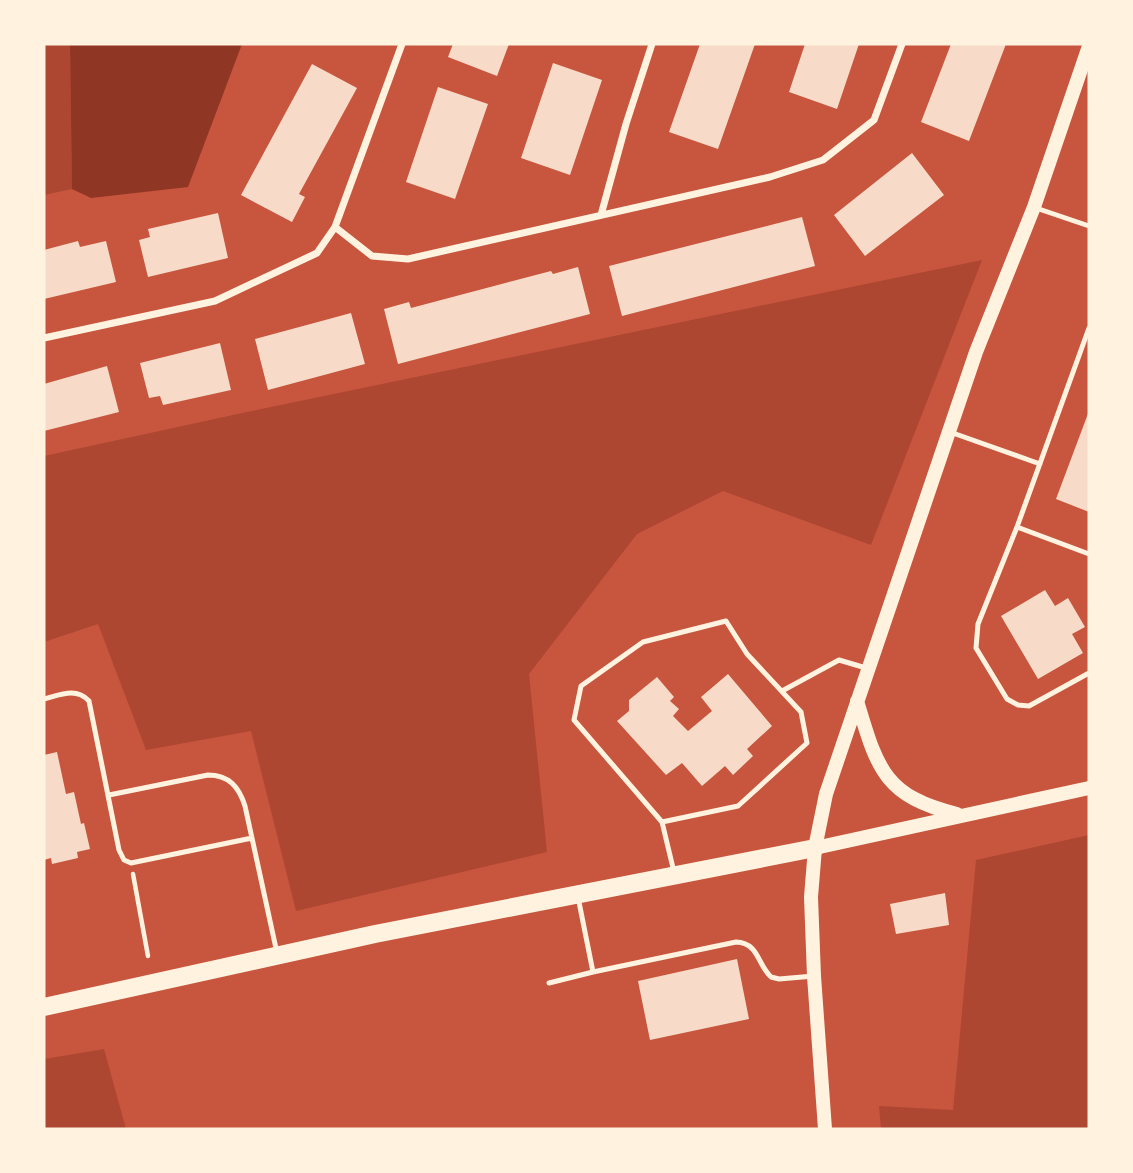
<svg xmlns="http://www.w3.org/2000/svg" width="1133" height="1173" font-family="'PT Sans',sans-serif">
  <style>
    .green { fill: #ae4732 }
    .water { fill: #8f3625 }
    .building { fill: #f7dbc8 }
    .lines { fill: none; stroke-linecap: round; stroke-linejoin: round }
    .path { stroke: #fff3e0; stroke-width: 4.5 }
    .service { stroke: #fff3e0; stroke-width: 5 }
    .minor { stroke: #fff3e0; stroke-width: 7 }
    .secondary { stroke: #fff3e0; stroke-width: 14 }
    .primary { stroke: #fff3e0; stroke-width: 18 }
  </style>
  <rect width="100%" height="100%" fill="#c8553d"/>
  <path class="green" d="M44,44H70L72,189L44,195Z
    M982,260L871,545L723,491L637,534L529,674L547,852L296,911L251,731L146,750L98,624L44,642V456L247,412Z
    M1089,835V1129H881L879,1106L953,1110L976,860Z
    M104,1049L126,1129H44V1059Z"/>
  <path class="water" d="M70,44H242L188,187L91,198L72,189Z"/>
  <path class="building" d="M453,44H509L497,76L448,57Z
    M700,44H755L718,149L669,132Z
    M805,44H859L837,109L789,92Z
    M951,44H1006L969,141L921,122Z
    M553,63L602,80L570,175L521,158Z
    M312,64L357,88L299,194L305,197L292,222L241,195Z
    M438,87L488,104L455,199L406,182Z
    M912,153L944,195L865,256L834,215Z
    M218,213L228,258L148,277L139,240L150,237L148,229Z
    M802,217L815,266L622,316L609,266Z
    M78,241L80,247L106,241L116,282L44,299V250Z
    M578,267L590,314L398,364L384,309L409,302L411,308L551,271L553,274Z
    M351,313L365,364L268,390L255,339Z
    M220,343L231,390L163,405L160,396L149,398L140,363Z
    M107,366L119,412L44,431V384Z
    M1089,411V512L1056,499Z
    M1045,590L1055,606L1068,598L1085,627L1072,634L1083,653L1038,679L1001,616Z
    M728,674L772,726L747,749L753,756L733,775L725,766L702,786L682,763L666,775L617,721L629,711V700L657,677L674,697L670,701L679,709L673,716L688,731L712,711L701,697Z
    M57,752L66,794L74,792L81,824L84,823L90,849L77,852L78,858L52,864L51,858L44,860V755Z
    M945,893L949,925L896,934L890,904Z
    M737,959L749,1019L650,1040L638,981Z"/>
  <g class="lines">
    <path class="path" d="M133,874L148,956"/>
    <path class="service" d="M1036,208L1089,226
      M1089,328L1017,527L1089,554
      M950,432L1040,464
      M1017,527L978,624L976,648L1007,699L1018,705L1029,706L1089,673
      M782,691L839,660L866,668
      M44,699C60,695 76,687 89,701L119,850L124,860L131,863L252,838
      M109,795L208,775C229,775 239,787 245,806L277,953
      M662,822L738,806L807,743L801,712L747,654L726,621L643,642L581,686L574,720L662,822L674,872
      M578,897L593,972L736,942C759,943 757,964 771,977L779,979L814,976
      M549,983L593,972"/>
    <path class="minor" d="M601,215L626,124L652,44
      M335,227L372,256L408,259L770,177L823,160L874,120L902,44
      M44,338L215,301L317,253L335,227L402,44"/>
    <path class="secondary" d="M857,701C877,767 883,796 957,814
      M815,848L1089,788
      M825,1129L814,976L811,897L815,848L826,794L976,352L1034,207L1089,46"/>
    <path class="primary" d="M44,1007L375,934L815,848"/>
  </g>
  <rect width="1133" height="1173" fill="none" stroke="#fff3e0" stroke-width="91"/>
</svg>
